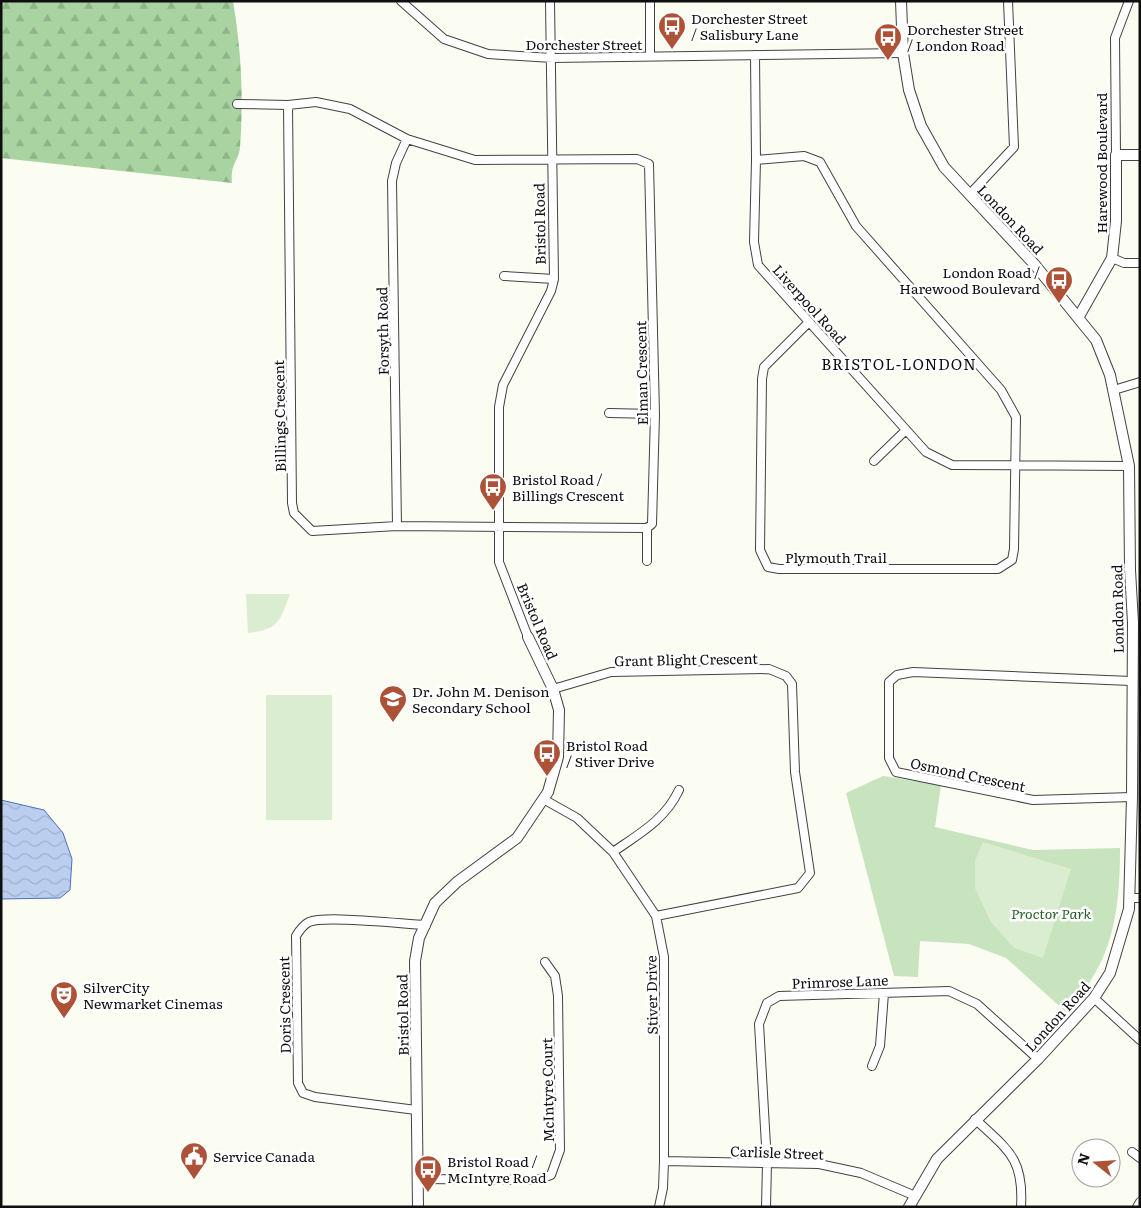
<svg xmlns="http://www.w3.org/2000/svg" width="1141" height="1208" font-family="Literata,serif">
  <style>
    .forest { fill: url(#forest-firs) }
    .park { fill: #c8e4bf }
    .pitch { fill: #dbedd0 }
    .water { fill: url(#water-waves); stroke: #4c71bd }
    .lines { fill: none; stroke-linecap: round; stroke-linejoin: round }
    .minor-casing { stroke: #424242; stroke-width: 10 }
    .tertiary-casing { stroke: #424242; stroke-width: 12 }
    .minor { stroke: #fff; stroke-width: 8 }
    .tertiary { stroke: #fff; stroke-width: 10 }
    .labels { text-anchor: middle; dominant-baseline: central; stroke-width: 5; stroke-linejoin: round; paint-order: stroke }
    .poi-label { font-size: 14px; fill: #0f0f0f; stroke: #fff; text-anchor: start }
    .street-label { font-size: 14px; fill: #0f0f0f; stroke: #fff }
    .park-label { font-size: 14px; font-style: italic; fill: #265f2a; stroke: #fff }
    .neighbourhood-label { font-size: 15px; letter-spacing: 1px; fill: #0f0f0f; stroke: #fff }
  </style>
  <defs>
    <pattern id="forest-firs" width="22" height="20" patternUnits="userSpaceOnUse" patternTransform="scale(1.25)"><rect width="22" height="20" fill="#a9d3a0"/><path d="M5 1l3.5 6h-7zM16 11l3.5 6h-7z" fill="#90b489"/></pattern>
    <pattern id="water-waves" width="16" height="10" patternUnits="userSpaceOnUse" patternTransform="scale(1.25)"><rect width="16" height="10" fill="#bcceef"/><path d="M0 5q4-4 8 0t8 0" fill="none" stroke="#a0b0cc"/></pattern>
  </defs>
  <rect width="100%" height="100%" fill="#fcfdf2"/>
  <path class="forest" d="M1,1H233C241,48 244,99 240,147C239,161 230,163 232,183L1,158Z"/>
  <path class="park" d="M883,776L941,785L935,827L1033,850L1120,848C1120,891 1117,937 1094,975C1086,989 1076,1001 1067,1013L1006,958L969,944L920,941L918,977L894,976L846,793Z"/>
  <path class="pitch" d="M246,594H290C279,622 280,629 248,633Z
    M266,695H332V820H266Z
    M983,842L1071,869L1043,958L1014,948L991,922L975,888V861Z"/>
  <path class="water" d="M1,800L44,810L63,833L72,859L70,890L60,898L1,899Z"/>
  <g class="lines">
    <g class="minor-casing">
      <path id="minor" d="M401,1L444,39L488,54L552,58L903,53
        M650,1V56
        M755,55L756,160L754,242L758,265L926,452L952,465L1129,466
        M316,102L350,109L407,139L475,160L637,159L649,164L655,414L652,524L647,528L397,526L312,531L294,513L292,503L288,105Z
        M237,104L288,105
        M1116,155L1115,38L1129,1
        M756,160L804,156L820,162L856,226L1001,390L1016,417L1014,549L1012,560L998,569H779L768,567L760,550L762,379L764,367L809,322
        M970,194L1014,147L1008,1
        M1112,258L1124,263H1140
        M504,276L554,279
        M1114,390L1140,382
        M609,413L655,414
        M874,461L906,430
        M397,526L392,181L396,163L407,139
        M647,561V528
        M528,637L499,562V407L503,385L551,291L554,279L550,1
        M1131,681L913,672L897,675L889,682V758L896,772L1033,800L1132,797
        M553,689L611,672L769,669L786,676L792,684L795,772L810,873L798,888L656,916
        M545,800L577,818L613,852L656,916L664,957V1161L663,1188L659,1207
        M613,852C639,834 665,820 679,790
        M1129,898H1140
        M1094,998L1140,1040
        M872,1066L880,1046L884,993
        M416,1110L315,1097L303,1093L298,1083L296,936C299,931 303,925 309,922C325,915 403,924 426,925
        M975,1119C1008,1150 1024,1158 1021,1207
        M1132,1152L1140,1158
        M664,1161L819,1164L861,1173L913,1195
        M418,1179L537,1180L551,1175L560,1150L558,996L555,976L545,962
        M766,1207L767,1163L759,1024L767,1003L779,996L949,991L977,1004L1038,1059
        M1137,1207L1140,1202"/>
    </g>
    <g class="tertiary-casing">
      <path id="tertiary" d="M901,1L903,53L909,90L921,126L944,167L1035,265L1096,340L1110,375L1129,466L1130,570L1133,623L1132,797L1129,909L1110,973L1094,998L1038,1059L937,1159L909,1207
        M1078,318L1112,258L1116,221V155H1140
        M418,1207L415,961L419,938L435,903L457,882L517,838L548,792L558,757L559,710L553,689L528,637"/>
    </g>
    <use href="#minor" class="minor"/>
    <use href="#tertiary" class="tertiary"/>
  </g>
  <defs>
    <g id="bus-pin" transform="scale(1.4375)"><path d="M0 17L-7.5 6A9.5 9.5 0 1 1 7.5 6Z" fill="#ae5237" stroke="#fff"/><path d="M-5-6H5V4H4V6H2V4H-2V6H-4V4H-5ZM-3.5-4V0h7V-4ZM-3.5 1.2v1.5H-2V1.2ZM2 1.2v1.5H3.5V1.2Z" fill="#fff"/></g>
    <g id="school-pin" transform="scale(1.4375)"><path d="M0 17L-7.5 6A9.5 9.5 0 1 1 7.5 6Z" fill="#ae5237" stroke="#fff"/><path d="M0-5L7-2L0 1L-7-2ZM-4 1L0 2.5L4 1V4Q0 6-4 4Z" fill="#fff"/></g>
    <g id="theatre-pin" transform="scale(1.4375)"><path d="M0 17L-7.5 6A9.5 9.5 0 1 1 7.5 6Z" fill="#ae5237" stroke="#fff"/><path d="M-5-5.5Q0-4 5-5.5V0Q5 5 0 6Q-5 5-5 0ZM-3.3-2.5H-1v1.5H-3.3ZM1-2.5H3.3v1.5H1ZM-2.8 1Q0 5.5 2.8 1Z" fill="#fff"/></g>
    <g id="civic-pin" transform="scale(1.4375)"><path d="M0 17L-7.5 6A9.5 9.5 0 1 1 7.5 6Z" fill="#ae5237" stroke="#fff"/><path d="M-.6-6.5H3V-4.5H.6V-3L4-1V1h2V6H-6V1h2V-1L-.6-3ZM-1.2 2.5V6h2.4V2.5Z" fill="#fff"/></g>
  </defs>
  <g fill-rule="evenodd">
    <use href="#bus-pin" x="672" y="26"/>
    <use href="#bus-pin" x="888" y="37"/>
    <use href="#bus-pin" x="1059" y="280"/>
    <use href="#bus-pin" x="493" y="487"/>
    <use href="#school-pin" x="393" y="699"/>
    <use href="#bus-pin" x="547" y="753"/>
    <use href="#theatre-pin" x="64" y="995"/>
    <use href="#civic-pin" x="194" y="1156"/>
    <use href="#bus-pin" x="428" y="1169"/>
  </g>
  <g class="labels">
    <g class="poi-label">
      <text x="691" y="18">Dorchester Street<tspan x="691" dy="16">/ Salisbury Lane</tspan></text>
      <text x="907" y="29">Dorchester Street<tspan x="907" dy="16">/ London Road</tspan></text>
      <text x="1040" y="272" text-anchor="end">London Road /<tspan x="1040" dy="16">Harewood Boulevard</tspan></text>
      <text x="512" y="479">Bristol Road /<tspan x="512" dy="16">Billings Crescent</tspan></text>
      <text x="412" y="691">Dr. John M. Denison<tspan x="412" dy="16">Secondary School</tspan></text>
      <text x="566" y="745">Bristol Road<tspan x="566" dy="16">/ Stiver Drive</tspan></text>
      <text x="83" y="987">SilverCity<tspan x="83" dy="16">Newmarket Cinemas</tspan></text>
      <text x="213" y="1156">Service Canada</text>
      <text x="447" y="1161">Bristol Road /<tspan x="447" dy="16">McIntyre Road</tspan></text>
    </g>
    <g class="street-label">
      <text x="584" y="44">Dorchester Street</text>
      <text transform="translate(1101 163) rotate(-90)">Harewood Boulevard</text>
      <text transform="translate(1011 219) rotate(47)">London Road</text>
      <text transform="translate(539 224) rotate(-91)">Bristol Road</text>
      <text transform="translate(810 304) rotate(48)">Liverpool Road</text>
      <text transform="translate(382 331) rotate(-91)">Forsyth Road</text>
      <text transform="translate(641 373) rotate(-91)">Elman Crescent</text>
      <text transform="translate(279 416) rotate(-91)">Billings Crescent</text>
      <text x="836" y="557">Plymouth Trail</text>
      <text transform="translate(1117 609) rotate(-91)">London Road</text>
      <text transform="translate(538 621) rotate(67)">Bristol Road</text>
      <text transform="translate(686 659) rotate(-1)">Grant Blight Crescent</text>
      <text transform="translate(968 774) rotate(12)">Osmond Crescent</text>
      <text transform="translate(840 981) rotate(-2)">Primrose Lane</text>
      <text transform="translate(651 995) rotate(-91)">Stiver Drive</text>
      <text transform="translate(284 1005) rotate(-91)">Doris Crescent</text>
      <text transform="translate(402 1015) rotate(-91)">Bristol Road</text>
      <text transform="translate(1057 1016) rotate(-48)">London Road</text>
      <text transform="translate(547 1090) rotate(-91)">McIntyre Court</text>
      <text transform="translate(777 1152) rotate(2)">Carlisle Street</text>
    </g>
    <g class="park-label">
      <text x="1051" y="913">Proctor Park</text>
    </g>
    <g class="neighbourhood-label">
      <text x="899" y="363">BRISTOL-LONDON</text>
    </g>
  </g>
  <rect width="1141" height="1208" fill="none" stroke="#0f0f0f" stroke-width="5"/>
  <g transform="translate(1096 1163) rotate(287)"><circle r="24" fill="#ffffff" stroke="#9f9f9f"/>
  <path d="M0-4L9 19L0 12L-9 19Z" fill="#ae5237"/>
  <text y="-8" font-size="14" font-weight="bold" text-anchor="middle" fill="#0f0f0f">N</text>
  </g>
</svg>
